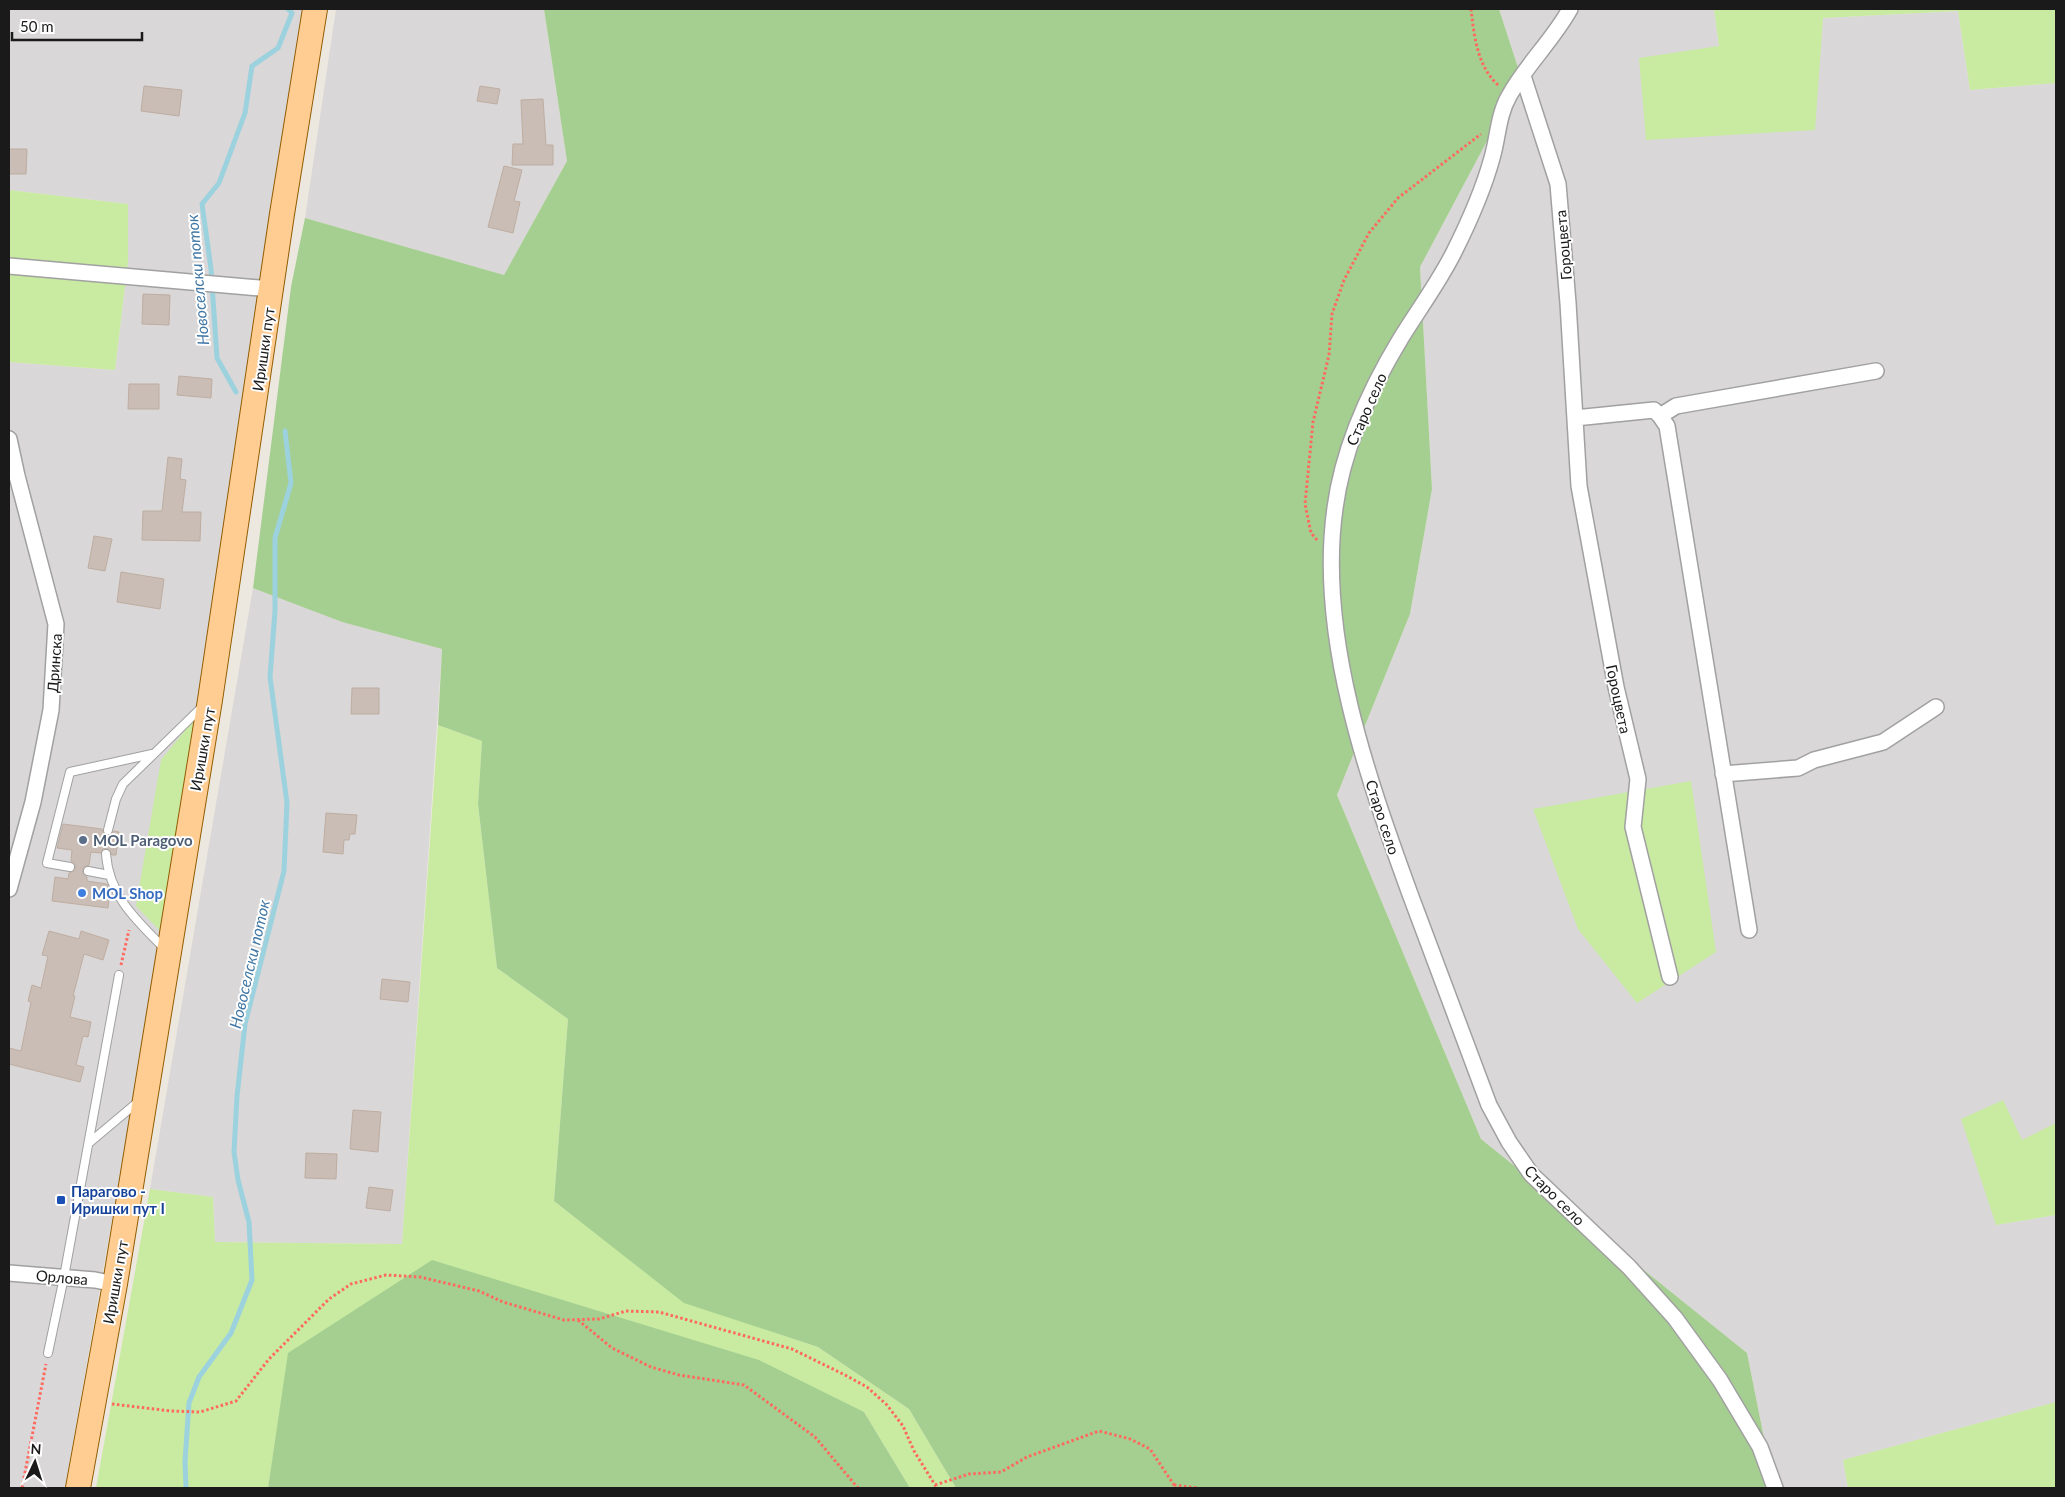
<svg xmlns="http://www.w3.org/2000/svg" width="2065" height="1497" font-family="Lato,sans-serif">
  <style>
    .residential { fill: #d9d7d7 }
    .grass { fill: #c8eba1 }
    .forest { fill: #a5cf91 }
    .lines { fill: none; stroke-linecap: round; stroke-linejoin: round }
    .stream { stroke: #9cd1de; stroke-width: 5 }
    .building { fill: #c9bdb5; stroke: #bfada1 }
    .service-casing { stroke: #a1a1a1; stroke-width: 10 }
    .minor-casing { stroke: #a1a1a1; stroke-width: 18 }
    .primary-casing { stroke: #915c00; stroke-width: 26 }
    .path { stroke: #ff695e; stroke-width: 3; stroke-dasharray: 2.5 2.5; stroke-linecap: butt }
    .service { stroke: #fff; stroke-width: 8 }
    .minor { stroke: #fff; stroke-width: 15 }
    .primary { stroke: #ffcc92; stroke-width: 24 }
    .service-dot { fill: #5c6f8a; stroke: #fff; stroke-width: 2 }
    .shop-dot { fill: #3f7fe0; stroke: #fff; stroke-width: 2 }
    .transit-dot { fill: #1a4fb4; stroke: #fff; stroke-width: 2 }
    .labels { text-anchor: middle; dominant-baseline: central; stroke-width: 4; stroke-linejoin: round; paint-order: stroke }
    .street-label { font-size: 15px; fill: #1a1a1a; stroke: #fff }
    .service-label { font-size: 15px; font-weight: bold; fill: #4e5e75; stroke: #fff; text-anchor: start }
    .shop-label { font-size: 15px; font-weight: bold; fill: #366cbe; stroke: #fff; text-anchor: start }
    .transit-label { font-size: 15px; font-weight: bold; fill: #164399; stroke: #fff; text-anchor: start }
    .water-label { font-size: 16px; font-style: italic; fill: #4077a5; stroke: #fff }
  </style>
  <rect width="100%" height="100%" fill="#ede8df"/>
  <path class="residential" d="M9,9H303L230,515L130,1117L65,1488H9V362L115,370L128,261V204L9,190Z
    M336,9H544L567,161L504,275L305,218Z
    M1499,9H1714L1719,46L1814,130L1823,18L1958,11L1970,90L2056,83V1123L2022,1141L1996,1225L2056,1215V1402L1843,1460L1848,1488H1774L1747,1353L1481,1139L1337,795L1410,614L1432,489L1420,267L1521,77Z
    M253,588L342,622L442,649L402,1244L215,1242L213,1197L150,1189Z"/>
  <path class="grass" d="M1714,9H2056V83L1970,90L1958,11L1823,18L1815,130L1646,140L1639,58L1719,46Z
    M9,190L128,204V261L115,370L9,362Z
    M201,711L164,935L136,906L161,760Z
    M438,725L482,741L478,804L497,968L568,1019L554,1201L684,1302L818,1347L909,1409L956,1488H910L864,1412L289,1353L268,1488H96L150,1189L213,1197L215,1242L402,1244Z
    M1691,781L1716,952L1637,1003L1578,929L1533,809Z
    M2003,1100L2022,1140L2056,1123V1215L1996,1225L1961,1119Z
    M2056,1402V1488H1848L1843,1460Z"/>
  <path class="forest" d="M544,9H1499L1521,77L1420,267L1432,489L1410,614L1337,795L1481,1139L1747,1353L1774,1488H956L909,1409L818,1347L684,1303L554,1201L568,1019L497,968L478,804L482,741L438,725L442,649L342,622L253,588L291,287L305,218L504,275L567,161Z
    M432,1260L759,1360L864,1412L910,1488H268L288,1353Z"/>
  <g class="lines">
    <path class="stream" d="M236,392L217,358L211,269L202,204L219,183L245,113L252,66L278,48L292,13L288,9
      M186,1488L185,1461L189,1403L199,1377L231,1333L252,1280L249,1222L238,1180L234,1152L237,1096L245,1024L284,871L287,803L270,677L275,611V538L291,483L285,431"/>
  </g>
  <path class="building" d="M144,86L182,90L179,116L141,111Z
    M480,86L500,89L497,104L477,101Z
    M543,99L546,145H553V165H512L513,144H523L521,100Z
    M9,149H27L26,174H9Z
    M504,166L522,170L514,201L520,202L513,233L488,227Z
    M143,294L170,295L169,325L142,324Z
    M179,376L212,379L211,398L177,395Z
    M129,384H159V409H128Z
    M168,457L182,459L180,479L186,480L182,512H201L200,541L142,540L143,511H162Z
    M94,536L112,539L105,571L88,568Z
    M121,572L164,579L160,609L117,602Z
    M352,688H379V714H351Z
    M326,813L357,815L355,834H350L349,840H344L343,854L323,852Z
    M63,824L102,829L104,834L107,836L112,834L114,831L119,832L116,855H112L108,849H103L101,853L91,852L89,865L84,867L82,870L84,875L87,877V881L107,884L110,891L108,908L52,901L55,877L68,879L69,873L74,871L76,867L74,863L71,861L72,850L57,848Z
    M49,931L79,939L81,931L109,940L103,960L84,954L73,996H75L70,1017L91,1022L88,1037L83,1036L76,1065L84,1067L80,1082L9,1064V1048L21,1051L31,1002L28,1001L32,985L41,988L48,956L42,955Z
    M382,979L410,982L408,1002L380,999Z
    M353,1110L381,1112L378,1152L350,1149Z
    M306,1153L337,1154L336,1179L305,1178Z
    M369,1187L393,1190L390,1211L366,1208Z"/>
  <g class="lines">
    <g class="service-casing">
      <path id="service" d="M108,830L116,799L123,784L203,706
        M106,854C109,896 137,921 165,949
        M70,867L47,863L70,772L152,754
        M88,871L109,875
        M89,1143L139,1101
        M48,1353L64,1277L119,975"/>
    </g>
    <g class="minor-casing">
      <path id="minor" d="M1570,9C1553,40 1526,65 1509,96C1498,115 1498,138 1492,158C1483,191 1469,222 1454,252C1439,282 1419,309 1401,338C1370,389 1343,448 1335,508C1317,635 1367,776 1410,894C1436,964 1462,1034 1489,1105L1509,1142L1531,1174L1629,1267L1675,1318L1720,1380L1760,1447L1775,1488
        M1523,76L1558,184L1568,303L1579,486L1616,687L1638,779L1633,827L1670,977
        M9,266L271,289
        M1660,416L1676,406L1876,371
        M1575,418L1654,410L1660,416L1667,426L1749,930
        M9,439L17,476L56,624L51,710L33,802L9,889
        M1723,774L1798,768L1814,760L1883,742L1936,707
        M9,1273L95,1280L115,1284"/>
    </g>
    <g class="primary-casing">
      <path id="primary" d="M78,1488L115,1284L210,700L282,214L315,9"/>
    </g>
    <path class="path" d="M1471,9C1474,35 1477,66 1498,85
      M1317,540L1311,533L1305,504L1313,422L1329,355L1332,314L1344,280L1369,233L1398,198L1481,134
      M121,965L129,930
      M578,1320L612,1348L651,1367L679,1375L744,1385L815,1437L858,1488
      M112,1404L171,1411L200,1412L236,1401L269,1359L329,1299L351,1284L386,1275L420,1277L479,1291L503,1302L564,1320L599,1319L626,1311L659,1312L792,1349L845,1375L867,1387L887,1405L903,1426L914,1451L937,1488
      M935,1485L969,1474L1001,1472L1027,1457L1099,1431L1130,1439L1150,1449L1176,1488
      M1174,1485L1197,1488
      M22,1488L46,1364"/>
    <use href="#service" class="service"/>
    <use href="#minor" class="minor"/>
    <use href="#primary" class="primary"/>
  </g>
  <circle class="service-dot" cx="83" cy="840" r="5"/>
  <circle class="shop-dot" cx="82" cy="893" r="5"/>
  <rect class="transit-dot" x="56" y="1195" width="10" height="10" rx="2.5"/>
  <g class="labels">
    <g class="street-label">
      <text transform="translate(1563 245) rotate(-95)">Гороцвета</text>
      <text transform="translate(263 349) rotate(-82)">Иришки пут</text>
      <text transform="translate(1366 409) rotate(-66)">Старо село</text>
      <text transform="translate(54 663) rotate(-86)">Дринска</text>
      <text transform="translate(1619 699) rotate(78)">Гороцвета</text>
      <text transform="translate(202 749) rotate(-80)">Иришки пут</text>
      <text transform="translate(1383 817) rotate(72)">Старо село</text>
      <text transform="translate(1555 1195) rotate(45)">Старо село</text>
      <text transform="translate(62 1277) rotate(5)">Орлова</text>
      <text transform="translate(115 1282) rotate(-80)">Иришки пут</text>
    </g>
    <g class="service-label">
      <text x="93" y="840">MOL Paragovo</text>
    </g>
    <g class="shop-label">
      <text x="92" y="893">MOL Shop</text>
    </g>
    <g class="transit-label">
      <text x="71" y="1191">Парагово -<tspan x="71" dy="17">Иришки пут I</tspan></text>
    </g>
    <g class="water-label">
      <text transform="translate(197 280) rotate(-95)">Новоселски поток</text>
      <text transform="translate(249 964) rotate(-77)">Новоселски поток</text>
    </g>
  </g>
  <rect width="2065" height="1497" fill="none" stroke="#1a1a1a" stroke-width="20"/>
  <g transform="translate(35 1462) rotate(4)" stroke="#ffffff" stroke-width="4" paint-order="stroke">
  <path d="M0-4L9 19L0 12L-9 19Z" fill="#1a1a1a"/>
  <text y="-8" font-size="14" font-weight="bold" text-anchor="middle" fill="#1a1a1a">N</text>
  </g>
  <path d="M12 32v8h130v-8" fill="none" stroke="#1a1a1a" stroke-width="2.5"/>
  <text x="20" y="32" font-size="15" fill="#1a1a1a" stroke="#ffffff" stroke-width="4" paint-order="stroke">50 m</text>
</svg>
